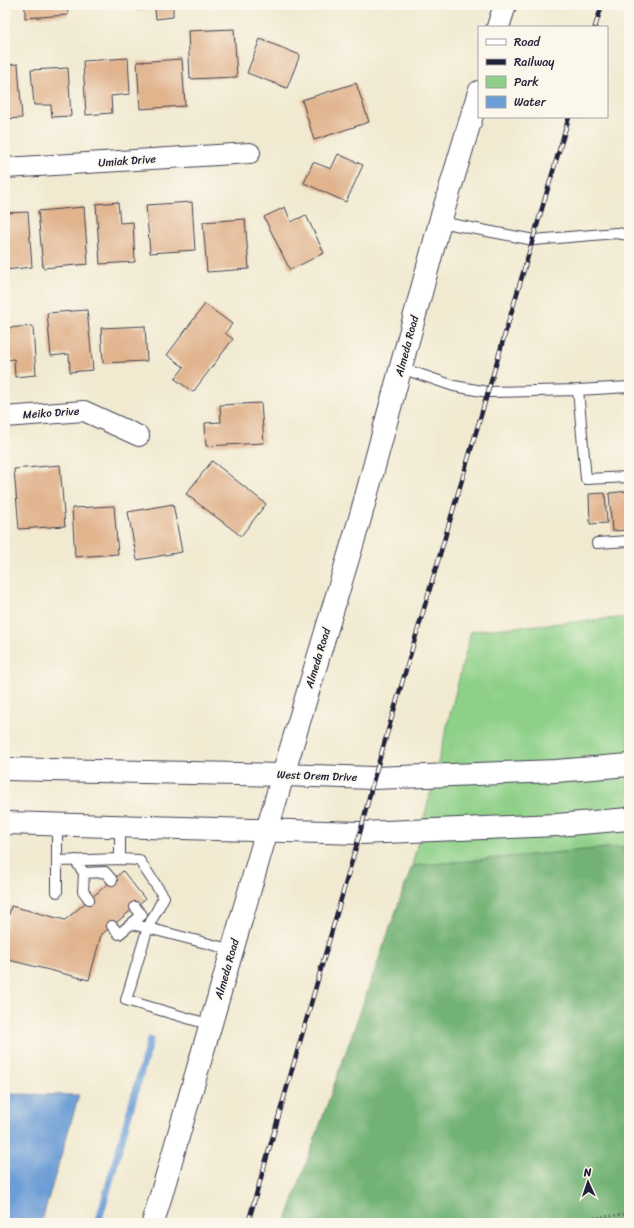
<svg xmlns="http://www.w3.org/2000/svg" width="634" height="1228" font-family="Sriracha,sans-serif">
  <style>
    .green { fill: #8ed088; stroke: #587962 }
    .forest { fill: #72b274; stroke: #4a6a58 }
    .water { fill: #6c9dd6; stroke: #476088 }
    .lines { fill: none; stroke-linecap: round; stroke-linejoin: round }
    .stream { stroke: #6c9dd6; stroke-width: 7 }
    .building { fill: #e1b48e }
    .service-casing { stroke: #414052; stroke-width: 12 }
    .minor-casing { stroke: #414052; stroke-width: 22 }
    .secondary-casing { stroke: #414052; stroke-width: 24 }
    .primary-casing { stroke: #414052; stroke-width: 24 }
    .path { stroke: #414052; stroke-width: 2.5; stroke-dasharray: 1 3; stroke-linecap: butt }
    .service { stroke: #fff; stroke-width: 10 }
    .minor { stroke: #fff; stroke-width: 20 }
    .secondary { stroke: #fff; stroke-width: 22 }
    .primary { stroke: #fff; stroke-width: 22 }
    .rail-casing { stroke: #22223b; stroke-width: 4.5 }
    .rail { stroke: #fbf7ec; stroke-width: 3; stroke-dasharray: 9; stroke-linecap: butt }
    .labels { text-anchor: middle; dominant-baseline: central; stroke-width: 3.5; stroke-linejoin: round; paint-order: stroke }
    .street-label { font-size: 11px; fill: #22223b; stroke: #fbf7ec }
  </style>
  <rect width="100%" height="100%" fill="#fbf7ec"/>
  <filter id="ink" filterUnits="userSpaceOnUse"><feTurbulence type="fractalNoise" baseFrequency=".025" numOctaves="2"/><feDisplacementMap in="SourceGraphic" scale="8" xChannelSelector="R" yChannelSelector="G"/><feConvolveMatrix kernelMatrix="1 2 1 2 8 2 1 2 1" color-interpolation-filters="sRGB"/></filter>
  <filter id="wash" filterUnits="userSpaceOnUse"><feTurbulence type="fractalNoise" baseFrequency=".012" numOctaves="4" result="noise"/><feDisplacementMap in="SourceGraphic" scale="16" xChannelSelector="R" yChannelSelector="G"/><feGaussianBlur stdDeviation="0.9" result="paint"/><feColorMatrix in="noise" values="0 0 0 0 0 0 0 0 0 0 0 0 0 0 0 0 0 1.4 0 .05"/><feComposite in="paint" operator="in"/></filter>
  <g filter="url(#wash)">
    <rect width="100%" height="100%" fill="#f1ead1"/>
    <path class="green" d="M629,617V846L412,866L471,631Z"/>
    <path class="forest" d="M629,846V1223H285L412,866Z"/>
    <path class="water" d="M5,1094L79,1095L41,1223H5Z"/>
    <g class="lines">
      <path class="stream" d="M98,1223L150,1040"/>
    </g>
    <g id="blocks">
      <path class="building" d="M25,5H67L68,15L25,18Z
        M137,5H173V17L156,19L155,9L137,10Z
        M259,5H284V7L259,8Z
        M295,5H331L332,8L296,10Z
        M234,29L237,77L190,79L188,31Z
        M260,39L300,55L287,88L247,73Z
        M128,58L130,94L111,96L112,113L86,115L83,61Z
        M182,59L185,106L140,109L137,62Z
        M18,64L22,118L5,119V65Z
        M68,68L71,116L52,117L51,105H34L31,70Z
        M356,83L369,122L314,140L302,100Z
        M338,154L363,165L346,202L304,183L313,162L331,169Z
        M118,202L120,223L133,222L135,262L100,264L96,204Z
        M192,202L195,250L150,253L146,205Z
        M84,207L88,264L43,268L38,211Z
        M285,207L291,222L306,215L324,253L290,270L264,217Z
        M28,212L32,267L5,270V213Z
        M245,219L249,269L207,272L203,222Z
        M205,304L232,324L225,333L233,339L193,392L175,379L184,367L167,355Z
        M87,310L93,370L70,372L69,354L51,356L47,313Z
        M33,326L36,375L15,377L14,359L5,360V328Z
        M145,326L147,361L103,363L101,328Z
        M261,403L264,443L206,446L205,423L221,422L220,405Z
        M212,461L266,504L241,536L186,494Z
        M60,465L65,526L19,529L14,469Z
        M629,491V530L612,531L609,493Z
        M605,493L607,523L590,524L589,494Z
        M173,504L182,552L137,560L128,512Z
        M114,506L118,554L75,557L72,508Z
        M123,871L145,899L101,935L89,980L5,959V931L11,906L65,920Z"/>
    </g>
  </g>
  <g filter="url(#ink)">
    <use href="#blocks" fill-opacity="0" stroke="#414052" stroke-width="1"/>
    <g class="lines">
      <g class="service-casing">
        <path id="service" d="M440,222L534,240L616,233L629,235
          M401,368L454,386L488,392L578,390L629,387
          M578,390L586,479L629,477
          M597,543L629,541
          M57,824V892
          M120,826V859L139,860L164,897L148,927L126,1000L211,1025
          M75,860L84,873L105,872L112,880
          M57,861L120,859
          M84,873L83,891L89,899
          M132,924L233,950
          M112,926L119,934L142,915L135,907"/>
      </g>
      <g class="minor-casing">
        <path id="minor" d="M5,168L250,153
          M5,417L84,411L139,436"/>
      </g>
      <g class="secondary-casing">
        <path id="secondary" d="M5,769L283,775L374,778L556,771L629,765
          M5,823L360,833L557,825L629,819"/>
      </g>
      <g class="primary-casing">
        <path id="primary" d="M498,27L505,5
          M153,1223L283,775L361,515L440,222L479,92"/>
      </g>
      <path class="path" d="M539,1223L629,1214"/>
      <use href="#service" class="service"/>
      <use href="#minor" class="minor"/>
      <use href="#secondary" class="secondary"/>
      <use href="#primary" class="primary"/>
      <g class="rail-casing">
        <path id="rail" d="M595,27L602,5
          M248,1223L360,833L374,778L569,117"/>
      </g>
      <use href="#rail" class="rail"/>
    </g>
  </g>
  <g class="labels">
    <g class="street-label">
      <text transform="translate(127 161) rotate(-4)">Umiak Drive</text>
      <text transform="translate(407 346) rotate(-75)">Almeda Road</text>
      <text transform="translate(51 413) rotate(-4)">Meiko Drive</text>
      <text transform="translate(318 658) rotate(-73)">Almeda Road</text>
      <text transform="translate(317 776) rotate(2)">West Orem Drive</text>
      <text transform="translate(227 969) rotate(-74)">Almeda Road</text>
    </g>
  </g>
  <rect width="634" height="1228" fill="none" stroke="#fbf7ec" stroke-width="20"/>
  <rect x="478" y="26" width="130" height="92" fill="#fbf7ec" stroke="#a4a2a5"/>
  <rect x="486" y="39" width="20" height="6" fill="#ffffff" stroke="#a4a2a5"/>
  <text x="514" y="46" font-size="12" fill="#22223b">Road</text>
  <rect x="486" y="59" width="20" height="6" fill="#22223b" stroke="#a4a2a5"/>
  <text x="514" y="66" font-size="12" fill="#22223b">Railway</text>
  <rect x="486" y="76" width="20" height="12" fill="#8ed088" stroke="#a4a2a5"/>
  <text x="514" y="86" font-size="12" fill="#22223b">Park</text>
  <rect x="486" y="96" width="20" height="12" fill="#6c9dd6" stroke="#a4a2a5"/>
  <text x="514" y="106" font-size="12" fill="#22223b">Water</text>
  <g transform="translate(588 1182) rotate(357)" stroke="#fbf7ec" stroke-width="3" paint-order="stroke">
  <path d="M0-3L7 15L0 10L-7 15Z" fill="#22223b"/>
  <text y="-6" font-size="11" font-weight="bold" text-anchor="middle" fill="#22223b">N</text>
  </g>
</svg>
